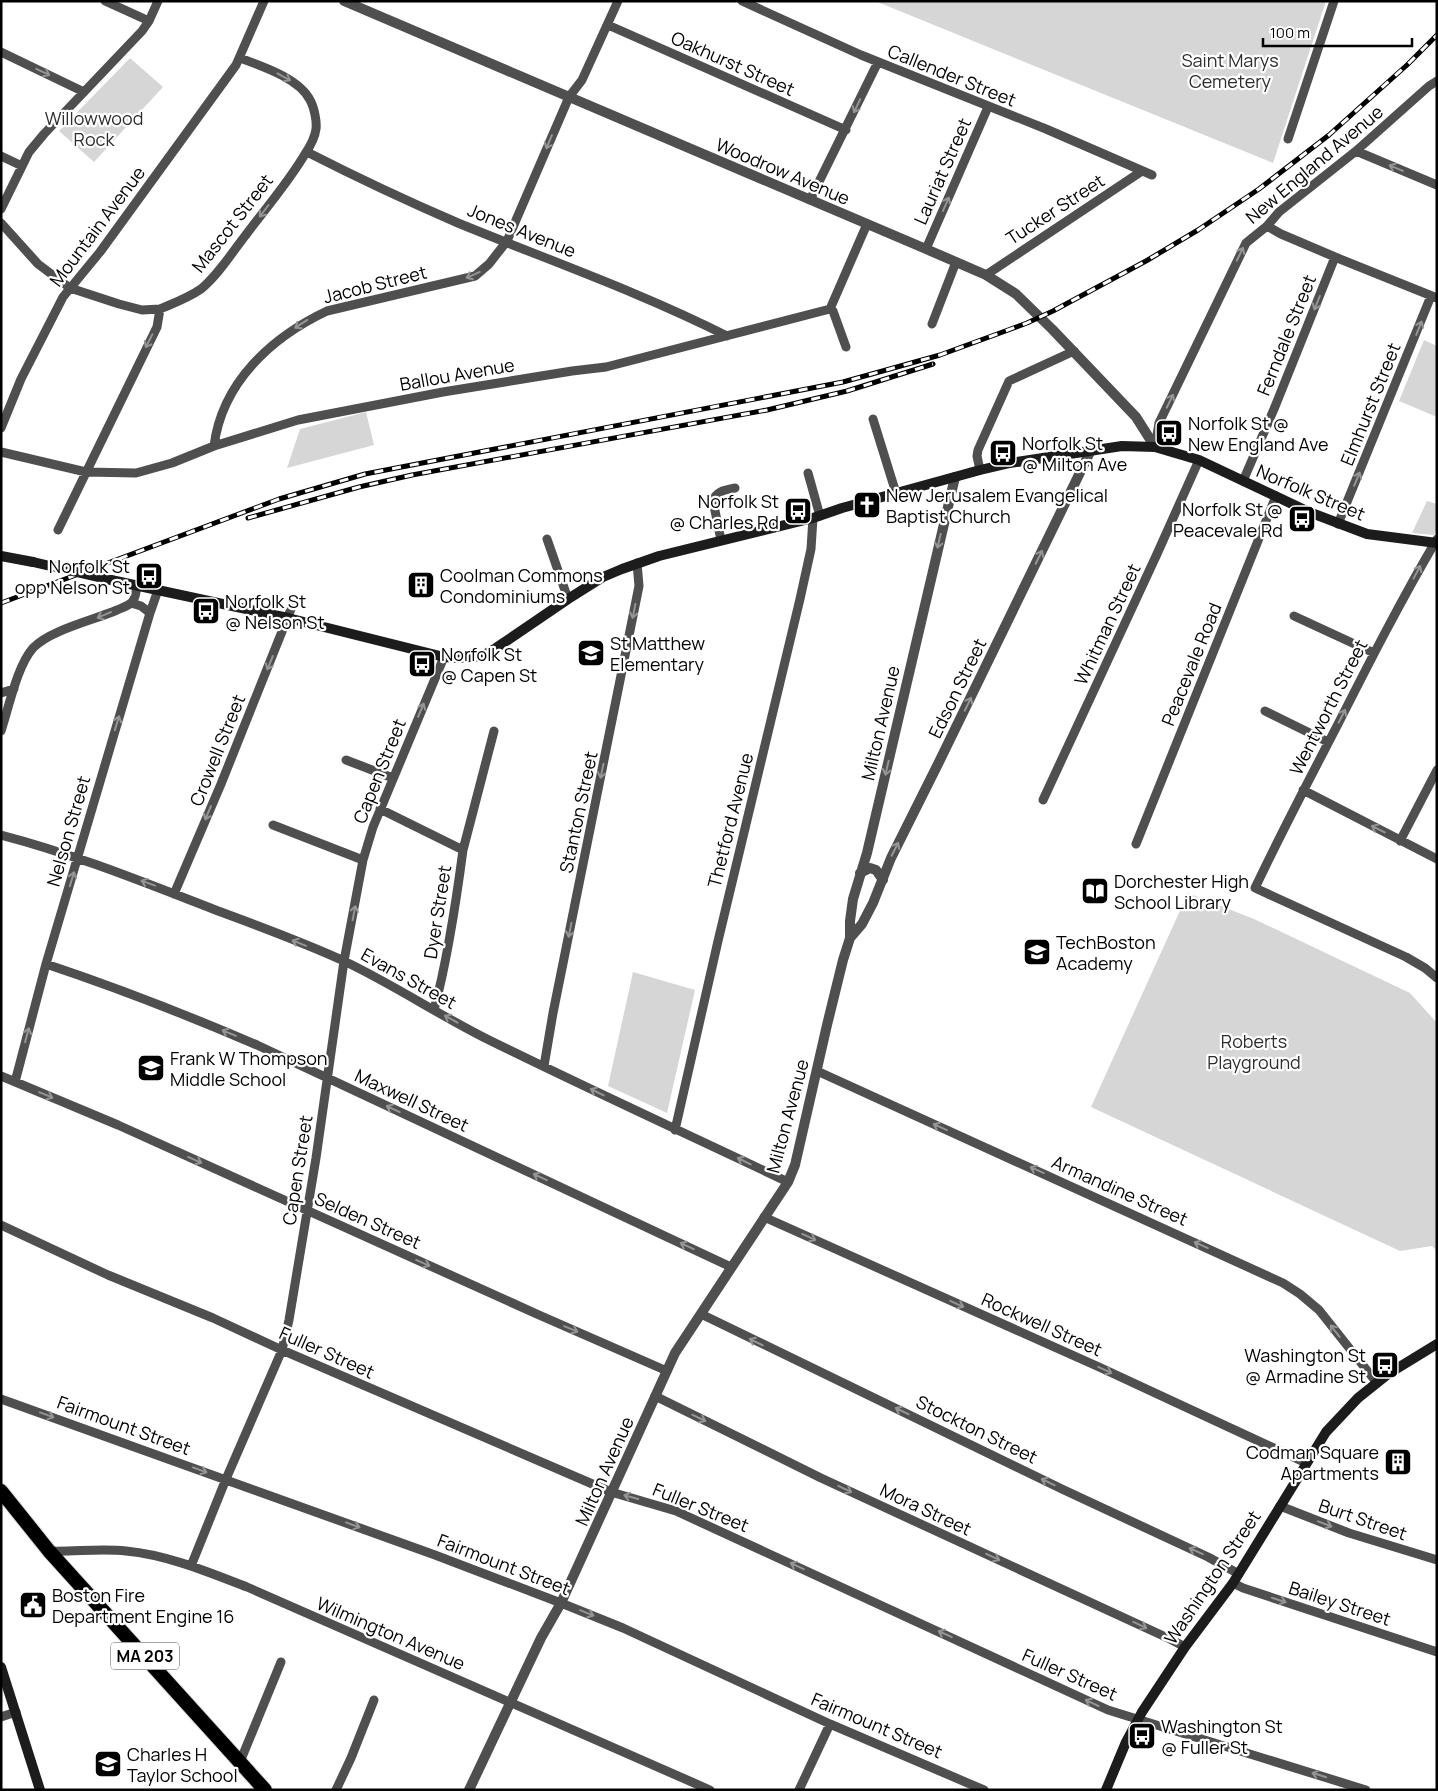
<svg xmlns="http://www.w3.org/2000/svg" width="1438" height="1791" font-family="Manrope,sans-serif">
  <style>
    .green { fill: #d6d6d6 }
    .lines { fill: none; stroke-linecap: round; stroke-linejoin: round }
    .trunk-casing { stroke: #dbdbdb; stroke-width: 16 }
    .minor { stroke: #4f4f4f; stroke-width: 9 }
    .tertiary { stroke: #4f4f4f; stroke-width: 10 }
    .secondary { stroke: #1c1c1c; stroke-width: 10 }
    .trunk { stroke: #000; stroke-width: 14 }
    .rail-casing { stroke: #000; stroke-width: 5 }
    .rail { stroke: #fff; stroke-width: 3; stroke-dasharray: 9; stroke-linecap: butt }
    .secondary-bridge { stroke: #1c1c1c; stroke-width: 10 }
    .oneway { stroke: #959595 }
    .labels { text-anchor: middle; dominant-baseline: central; stroke-width: 4.5; stroke-linejoin: round; paint-order: stroke }
    .shield { fill: #fff; stroke: #4c4c4c; stroke-width: 1 }
    .shield-label { font-size: 16px; font-weight: bold; fill: #000 }
    .park-label { font-size: 18px; fill: #2d2d2d; stroke: #fff }
    .street-label { font-size: 18px; fill: #000; stroke: #fff }
    .poi-label { font-size: 18px; fill: #000; stroke: #fff; text-anchor: start }
  </style>
  <rect width="100%" height="100%" fill="#fff"/>
  <path class="green" d="M875,1H1326L1273,163Z
    M130,58L163,87L94,162L59,131Z
    M1424,340L1437,346V417L1399,401Z
    M366,412L374,445L287,468L300,429Z
    M1427,501L1437,504V528L1434,535L1412,533Z
    M1188,893L1254,919L1410,993L1437,1023V1251L1432,1246L1400,1251L1091,1107Z
    M633,972L695,990L667,1113L608,1086Z"/>
  <g class="lines">
    <g class="trunk-casing">
      <path id="trunk" d="M1,1491L49,1551L265,1790"/>
    </g>
    <path class="minor" d="M105,1L149,21
      M742,1L861,55L1046,129L1152,175
      M608,25L846,130
      M1,52L84,92
      M1288,139L1334,1
      M1356,151L1437,185
      M307,152C356,177 407,201 458,223C548,260 640,292 727,336
      M1,156L22,166
      M810,200L878,62
      M1,209L29,152L44,134L142,31L149,21L158,1
      M1,223L38,264L70,288L119,304L142,310L160,309
      M1267,226L1281,234L1335,257L1437,298
      M926,249L988,107
      M986,275L1142,171
      M830,309L833,311L846,347
      M932,324L956,262
      M873,419L896,493
      M1,428L21,379L63,297L100,252L236,65L264,1
      M214,446C222,382 272,337 327,311L475,276L489,264L507,241L569,97L582,80L618,1
      M1155,447L1159,423L1246,243L1267,226L1279,212L1356,151L1429,86L1437,81
      M1,452L86,472L136,473L172,463L214,446L298,420L443,392L572,371L606,367L830,309L867,224
      M980,470L977,456L978,450L1009,381L1074,351
      M808,473L820,516
      M1243,481L1274,409L1335,257
      M1338,524L1431,296
      M58,530L157,327L160,309C174,303 188,298 201,289C218,275 231,254 245,236C265,209 288,183 305,154C309,148 315,137 316,129C317,121 314,107 310,100C299,78 261,66 240,58
      M547,539L568,599
      M1437,539C1401,600 1369,663 1337,726C1309,780 1281,833 1255,888L1406,957L1425,968L1437,978
      M721,540L713,501C716,491 725,490 735,488
      M131,603L141,606L150,613
      M1294,616L1374,653
      M1,693L14,689
      M1265,711L1328,742
      M1,731C9,707 17,666 33,648C50,630 94,620 117,610C121,608 128,606 131,603C136,599 136,591 137,585
      M346,760L393,778
      M1303,790L1437,859
      M1043,800L1157,554L1199,460
      M380,809L463,850C456,903 448,958 434,1010
      M273,825L363,860
      M1,835C74,854 143,882 213,909C258,926 303,942 346,962C394,985 439,1015 487,1039C586,1088 687,1134 788,1182
      M1400,841L1437,770
      M1136,844L1276,496
      M463,850L494,731
      M174,894L221,784L293,604
      M46,964C118,988 187,1015 257,1045L731,1267
      M544,1066L553,1013L639,586L637,563
      M817,1071L1283,1283L1300,1294L1319,1310L1377,1383
      M1,1076L118,1125L539,1315L667,1371
      M15,1082L46,964L150,613L158,590
      M675,1130L718,941L800,599L811,549L813,518
      M764,1217L1099,1367L1306,1463
      M1,1225L108,1275L213,1318L282,1350L611,1492L676,1511L1108,1710L1366,1790
      M701,1314L1064,1490L1208,1557L1239,1574
      M655,1396L821,1478L1170,1639L1185,1647
      M1,1399L435,1555L561,1603L623,1628L830,1724L984,1790
      M1280,1506L1349,1533L1437,1560
      M49,1551C75,1552 100,1548 126,1551C168,1555 208,1572 247,1587L710,1790
      M191,1566L226,1479L282,1350L289,1320L316,1158L344,961L363,860L373,827L444,657
      M1233,1583L1243,1588L1437,1652
      M1,1717L16,1712
      M240,1762L281,1662
      M336,1790L351,1758L374,1700
      M799,1790L830,1724"/>
    <path class="tertiary" d="M344,1L926,249L986,275L1016,294L1052,329L1136,417L1155,447
      M860,873L870,868L876,870L883,880
      M850,938L862,924L873,903L891,858L939,762L1091,450
      M469,1790L541,1638L561,1603L675,1353L788,1182L795,1165L827,1025L843,960L850,938V921L853,899L867,853L955,477"/>
    <path class="secondary" d="M1,556L33,562
      M111,580L288,618L444,657L458,658L482,656L496,648L568,599L603,577L622,569L659,556L813,518L842,508L980,470L1010,463L1122,446L1155,447L1199,460L1309,512L1367,534L1437,543
      M1,1667L40,1790
      M1106,1790L1126,1742L1142,1712L1185,1647L1233,1583L1326,1432L1358,1398L1388,1374L1437,1344"/>
    <use href="#trunk" class="trunk"/>
    <g class="rail-casing">
      <path id="rail" d="M248,518L359,487L412,475L767,410L847,391L933,364
        M1,603L279,499L365,474L843,382L940,355L1027,323L1053,311L1146,261L1198,230L1259,189L1329,135L1407,65L1437,35"/>
    </g>
    <use href="#rail" class="rail"/>
    <path class="secondary-bridge" d="M33,562L111,580"/>
  </g>
  <defs><path id="oneway-shaft" d="M-6 0H5M1.5-3L5.5 0L1.5 3" fill="none" stroke-width="1.6" stroke-linecap="round" stroke-linejoin="round" transform="scale(1.25)"/></defs>
  <g class="oneway">
    <use href="#oneway-shaft" transform="translate(43 72) rotate(25)"/>
    <use href="#oneway-shaft" transform="translate(284 77) rotate(29)"/>
    <use href="#oneway-shaft" transform="translate(857 106) rotate(115)"/>
    <use href="#oneway-shaft" transform="translate(549 142) rotate(113)"/>
    <use href="#oneway-shaft" transform="translate(1396 168) rotate(-157)"/>
    <use href="#oneway-shaft" transform="translate(946 204) rotate(-66)"/>
    <use href="#oneway-shaft" transform="translate(264 211) rotate(127)"/>
    <use href="#oneway-shaft" transform="translate(1240 254) rotate(-64)"/>
    <use href="#oneway-shaft" transform="translate(473 275) rotate(156)"/>
    <use href="#oneway-shaft" transform="translate(1317 303) rotate(112)"/>
    <use href="#oneway-shaft" transform="translate(301 324) rotate(147)"/>
    <use href="#oneway-shaft" transform="translate(1419 328) rotate(-68)"/>
    <use href="#oneway-shaft" transform="translate(149 341) rotate(117)"/>
    <use href="#oneway-shaft" transform="translate(1170 401) rotate(-64)"/>
    <use href="#oneway-shaft" transform="translate(1357 479) rotate(-67)"/>
    <use href="#oneway-shaft" transform="translate(939 541) rotate(103)"/>
    <use href="#oneway-shaft" transform="translate(1039 557) rotate(-64)"/>
    <use href="#oneway-shaft" transform="translate(1417 572) rotate(-62)"/>
    <use href="#oneway-shaft" transform="translate(634 611) rotate(101)"/>
    <use href="#oneway-shaft" transform="translate(104 615) rotate(157)"/>
    <use href="#oneway-shaft" transform="translate(270 663) rotate(112)"/>
    <use href="#oneway-shaft" transform="translate(968 704) rotate(-64)"/>
    <use href="#oneway-shaft" transform="translate(421 710) rotate(-67)"/>
    <use href="#oneway-shaft" transform="translate(1342 716) rotate(-63)"/>
    <use href="#oneway-shaft" transform="translate(117 723) rotate(-73)"/>
    <use href="#oneway-shaft" transform="translate(887 768) rotate(103)"/>
    <use href="#oneway-shaft" transform="translate(602 771) rotate(102)"/>
    <use href="#oneway-shaft" transform="translate(208 813) rotate(113)"/>
    <use href="#oneway-shaft" transform="translate(1378 829) rotate(-153)"/>
    <use href="#oneway-shaft" transform="translate(895 849) rotate(-63)"/>
    <use href="#oneway-shaft" transform="translate(72 879) rotate(-73)"/>
    <use href="#oneway-shaft" transform="translate(148 883) rotate(-160)"/>
    <use href="#oneway-shaft" transform="translate(354 913) rotate(-79)"/>
    <use href="#oneway-shaft" transform="translate(570 930) rotate(101)"/>
    <use href="#oneway-shaft" transform="translate(299 943) rotate(-158)"/>
    <use href="#oneway-shaft" transform="translate(451 1019) rotate(-151)"/>
    <use href="#oneway-shaft" transform="translate(229 1033) rotate(-157)"/>
    <use href="#oneway-shaft" transform="translate(27 1035) rotate(-75)"/>
    <use href="#oneway-shaft" transform="translate(597 1092) rotate(-154)"/>
    <use href="#oneway-shaft" transform="translate(46 1095) rotate(23)"/>
    <use href="#oneway-shaft" transform="translate(393 1109) rotate(-155)"/>
    <use href="#oneway-shaft" transform="translate(940 1127) rotate(-156)"/>
    <use href="#oneway-shaft" transform="translate(195 1160) rotate(24)"/>
    <use href="#oneway-shaft" transform="translate(744 1161) rotate(-154)"/>
    <use href="#oneway-shaft" transform="translate(1037 1170) rotate(-156)"/>
    <use href="#oneway-shaft" transform="translate(540 1177) rotate(-155)"/>
    <use href="#oneway-shaft" transform="translate(809 1237) rotate(25)"/>
    <use href="#oneway-shaft" transform="translate(1201 1245) rotate(-156)"/>
    <use href="#oneway-shaft" transform="translate(687 1246) rotate(-155)"/>
    <use href="#oneway-shaft" transform="translate(423 1263) rotate(24)"/>
    <use href="#oneway-shaft" transform="translate(957 1304) rotate(24)"/>
    <use href="#oneway-shaft" transform="translate(571 1329) rotate(23)"/>
    <use href="#oneway-shaft" transform="translate(1335 1331) rotate(-128)"/>
    <use href="#oneway-shaft" transform="translate(756 1342) rotate(-154)"/>
    <use href="#oneway-shaft" transform="translate(1105 1370) rotate(25)"/>
    <use href="#oneway-shaft" transform="translate(902 1411) rotate(-154)"/>
    <use href="#oneway-shaft" transform="translate(47 1415) rotate(20)"/>
    <use href="#oneway-shaft" transform="translate(699 1418) rotate(26)"/>
    <use href="#oneway-shaft" transform="translate(200 1470) rotate(20)"/>
    <use href="#oneway-shaft" transform="translate(1048 1482) rotate(-154)"/>
    <use href="#oneway-shaft" transform="translate(845 1489) rotate(25)"/>
    <use href="#oneway-shaft" transform="translate(631 1497) rotate(-165)"/>
    <use href="#oneway-shaft" transform="translate(1325 1524) rotate(21)"/>
    <use href="#oneway-shaft" transform="translate(353 1525) rotate(20)"/>
    <use href="#oneway-shaft" transform="translate(1196 1551) rotate(-156)"/>
    <use href="#oneway-shaft" transform="translate(993 1557) rotate(25)"/>
    <use href="#oneway-shaft" transform="translate(797 1566) rotate(-155)"/>
    <use href="#oneway-shaft" transform="translate(1279 1600) rotate(18)"/>
    <use href="#oneway-shaft" transform="translate(587 1613) rotate(22)"/>
    <use href="#oneway-shaft" transform="translate(1140 1625) rotate(25)"/>
    <use href="#oneway-shaft" transform="translate(945 1634) rotate(-155)"/>
    <use href="#oneway-shaft" transform="translate(1092 1703) rotate(-155)"/>
    <use href="#oneway-shaft" transform="translate(1319 1775) rotate(-162)"/>
  </g>
  <defs>
    <g id="bus-square" transform="scale(1.4375)"><rect x="-9" y="-9" width="18" height="18" rx="4" fill="#000" stroke="#fff"/><path d="M-5-6H5V4H4V6H2V4H-2V6H-4V4H-5ZM-3.5-4V0h7V-4ZM-3.5 1.2v1.5H-2V1.2ZM2 1.2v1.5H3.5V1.2Z" fill="#fff"/></g>
    <g id="church-square" transform="scale(1.4375)"><rect x="-9" y="-9" width="18" height="18" rx="4" fill="#000" stroke="#fff"/><path d="M-1.2-6h2.4v3.5h3.3v2.4h-3.3V6h-2.4V-.1h-3.3v-2.4h3.3Z" fill="#fff"/></g>
    <g id="building-square" transform="scale(1.4375)"><rect x="-9" y="-9" width="18" height="18" rx="4" fill="#000" stroke="#fff"/><path d="M-4-6H4V6H1V3H-1V6H-4ZM-2.5-4.3h1.7v1.8h-1.7ZM.8-4.3h1.7v1.8H.8ZM-2.5-1h1.7V.8h-1.7ZM.8-1h1.7V.8H.8Z" fill="#fff"/></g>
    <g id="school-square" transform="scale(1.4375)"><rect x="-9" y="-9" width="18" height="18" rx="4" fill="#000" stroke="#fff"/><path d="M0-5L7-2L0 1L-7-2ZM-4 1L0 2.5L4 1V4Q0 6-4 4Z" fill="#fff"/></g>
    <g id="library-square" transform="scale(1.4375)"><rect x="-9" y="-9" width="18" height="18" rx="4" fill="#000" stroke="#fff"/><path d="M-6-4Q-3-5.5-.7-3.5V5Q-3 3-6 4ZM6-4Q3-5.5 .7-3.5V5Q3 3 6 4Z" fill="#fff"/></g>
    <g id="civic-square" transform="scale(1.4375)"><rect x="-9" y="-9" width="18" height="18" rx="4" fill="#000" stroke="#fff"/><path d="M-.6-6.5H3V-4.5H.6V-3L4-1V1h2V6H-6V1h2V-1L-.6-3ZM-1.2 2.5V6h2.4V2.5Z" fill="#fff"/></g>
  </defs>
  <g fill-rule="evenodd">
    <use href="#bus-square" x="1169" y="433"/>
    <use href="#bus-square" x="1003" y="453"/>
    <use href="#church-square" x="867" y="505"/>
    <use href="#bus-square" x="798" y="511"/>
    <use href="#bus-square" x="1302" y="519"/>
    <use href="#bus-square" x="149" y="576"/>
    <use href="#building-square" x="421" y="585"/>
    <use href="#bus-square" x="206" y="611"/>
    <use href="#school-square" x="591" y="653"/>
    <use href="#bus-square" x="422" y="664"/>
    <use href="#library-square" x="1095" y="891"/>
    <use href="#school-square" x="1037" y="952"/>
    <use href="#school-square" x="151" y="1068"/>
    <use href="#bus-square" x="1385" y="1365"/>
    <use href="#building-square" x="1398" y="1462"/>
    <use href="#civic-square" x="33" y="1605"/>
    <use href="#bus-square" x="1142" y="1736"/>
    <use href="#school-square" x="108" y="1764"/>
  </g>
  <g class="labels">
    <rect class="shield" x="111" y="1642.5" width="68" height="27" rx="4"/>
    <g class="shield-label">
      <text x="145" y="1656">MA 203</text>
    </g>
    <g class="park-label">
      <text x="1230" y="60">Saint Marys<tspan x="1230" dy="21">Cemetery</tspan></text>
      <text x="94" y="118">Willowwood<tspan x="94" dy="21">Rock</tspan></text>
      <text x="1254" y="1041">Roberts<tspan x="1254" dy="21">Playground</tspan></text>
    </g>
    <g class="street-label">
      <text transform="translate(733 63) rotate(24)">Oakhurst Street</text>
      <text transform="translate(952 75) rotate(22)">Callender Street</text>
      <text transform="translate(1314 164) rotate(-40)">New England Avenue</text>
      <text transform="translate(783 171) rotate(23)">Woodrow Avenue</text>
      <text transform="translate(942 171) rotate(-66)">Lauriat Street</text>
      <text transform="translate(1055 209) rotate(-33)">Tucker Street</text>
      <text transform="translate(232 223) rotate(-52)">Mascot Street</text>
      <text transform="translate(97 226) rotate(-53)">Mountain Avenue</text>
      <text transform="translate(522 230) rotate(22)">Jones Avenue</text>
      <text transform="translate(375 284) rotate(-14)">Jacob Street</text>
      <text transform="translate(1286 335) rotate(-68)">Ferndale Street</text>
      <text transform="translate(457 374) rotate(-10)">Ballou Avenue</text>
      <text transform="translate(1370 404) rotate(-68)">Elmhurst Street</text>
      <text transform="translate(1311 492) rotate(23)">Norfolk Street</text>
      <text transform="translate(1107 624) rotate(-65)">Whitman Street</text>
      <text transform="translate(1191 664) rotate(-68)">Peacevale Road</text>
      <text transform="translate(957 688) rotate(-64)">Edson Street</text>
      <text transform="translate(1328 707) rotate(-63)">Wentworth Street</text>
      <text transform="translate(880 723) rotate(-77)">Milton Avenue</text>
      <text transform="translate(217 750) rotate(-68)">Crowell Street</text>
      <text transform="translate(379 771) rotate(-68)">Capen Street</text>
      <text transform="translate(578 812) rotate(-78)">Stanton Street</text>
      <text transform="translate(730 820) rotate(-76)">Thetford Avenue</text>
      <text transform="translate(68 831) rotate(-74)">Nelson Street</text>
      <text transform="translate(437 912) rotate(-81)">Dyer Street</text>
      <text transform="translate(409 978) rotate(29)">Evans Street</text>
      <text transform="translate(412 1100) rotate(25)">Maxwell Street</text>
      <text transform="translate(787 1116) rotate(-75)">Milton Avenue</text>
      <text transform="translate(297 1170) rotate(-81)">Capen Street</text>
      <text transform="translate(1120 1190) rotate(24)">Armandine Street</text>
      <text transform="translate(368 1220) rotate(24)">Selden Street</text>
      <text transform="translate(1042 1324) rotate(24)">Rockwell Street</text>
      <text transform="translate(327 1352) rotate(24)">Fuller Street</text>
      <text transform="translate(124 1425) rotate(20)">Fairmount Street</text>
      <text transform="translate(977 1429) rotate(26)">Stockton Street</text>
      <text transform="translate(604 1471) rotate(-66)">Milton Avenue</text>
      <text transform="translate(701 1507) rotate(22)">Fuller Street</text>
      <text transform="translate(926 1509) rotate(25)">Mora Street</text>
      <text transform="translate(1363 1519) rotate(19)">Burt Street</text>
      <text transform="translate(504 1564) rotate(21)">Fairmount Street</text>
      <text transform="translate(1212 1577) rotate(-56)">Washington Street</text>
      <text transform="translate(1340 1603) rotate(18)">Bailey Street</text>
      <text transform="translate(391 1633) rotate(23)">Wilmington Avenue</text>
      <text transform="translate(1070 1674) rotate(24)">Fuller Street</text>
      <text transform="translate(877 1725) rotate(23)">Fairmount Street</text>
    </g>
    <g class="poi-label">
      <text x="1188" y="423">Norfolk St @<tspan x="1188" dy="21">New England Ave</tspan></text>
      <text x="1022" y="443">Norfolk St<tspan x="1022" dy="21">@ Milton Ave</tspan></text>
      <text x="886" y="495">New Jerusalem Evangelical<tspan x="886" dy="21">Baptist Church</tspan></text>
      <text x="779" y="501" text-anchor="end">Norfolk St<tspan x="779" dy="21">@ Charles Rd</tspan></text>
      <text x="1283" y="509" text-anchor="end">Norfolk St @<tspan x="1283" dy="21">Peacevale Rd</tspan></text>
      <text x="130" y="566" text-anchor="end">Norfolk St<tspan x="130" dy="21">opp Nelson St</tspan></text>
      <text x="440" y="575">Coolman Commons<tspan x="440" dy="21">Condominiums</tspan></text>
      <text x="225" y="601">Norfolk St<tspan x="225" dy="21">@ Nelson St</tspan></text>
      <text x="610" y="643">St Matthew<tspan x="610" dy="21">Elementary</tspan></text>
      <text x="441" y="654">Norfolk St<tspan x="441" dy="21">@ Capen St</tspan></text>
      <text x="1114" y="881">Dorchester High<tspan x="1114" dy="21">School Library</tspan></text>
      <text x="1056" y="942">TechBoston<tspan x="1056" dy="21">Academy</tspan></text>
      <text x="170" y="1058">Frank W Thompson<tspan x="170" dy="21">Middle School</tspan></text>
      <text x="1366" y="1355" text-anchor="end">Washington St<tspan x="1366" dy="21">@ Armadine St</tspan></text>
      <text x="1379" y="1452" text-anchor="end">Codman Square<tspan x="1379" dy="21">Apartments</tspan></text>
      <text x="52" y="1595">Boston Fire<tspan x="52" dy="21">Department Engine 16</tspan></text>
      <text x="1161" y="1726">Washington St<tspan x="1161" dy="21">@ Fuller St</tspan></text>
      <text x="127" y="1754">Charles H<tspan x="127" dy="21">Taylor School</tspan></text>
    </g>
  </g>
  <rect width="1438" height="1791" fill="none" stroke="#000000" stroke-width="5"/>
  <path d="M1263 38v8h149v-8" fill="none" stroke="#000000" stroke-width="2.5"/>
  <text x="1270" y="38" font-size="15" fill="#000000" stroke="#ffffff" stroke-width="4" paint-order="stroke">100 m</text>
</svg>
